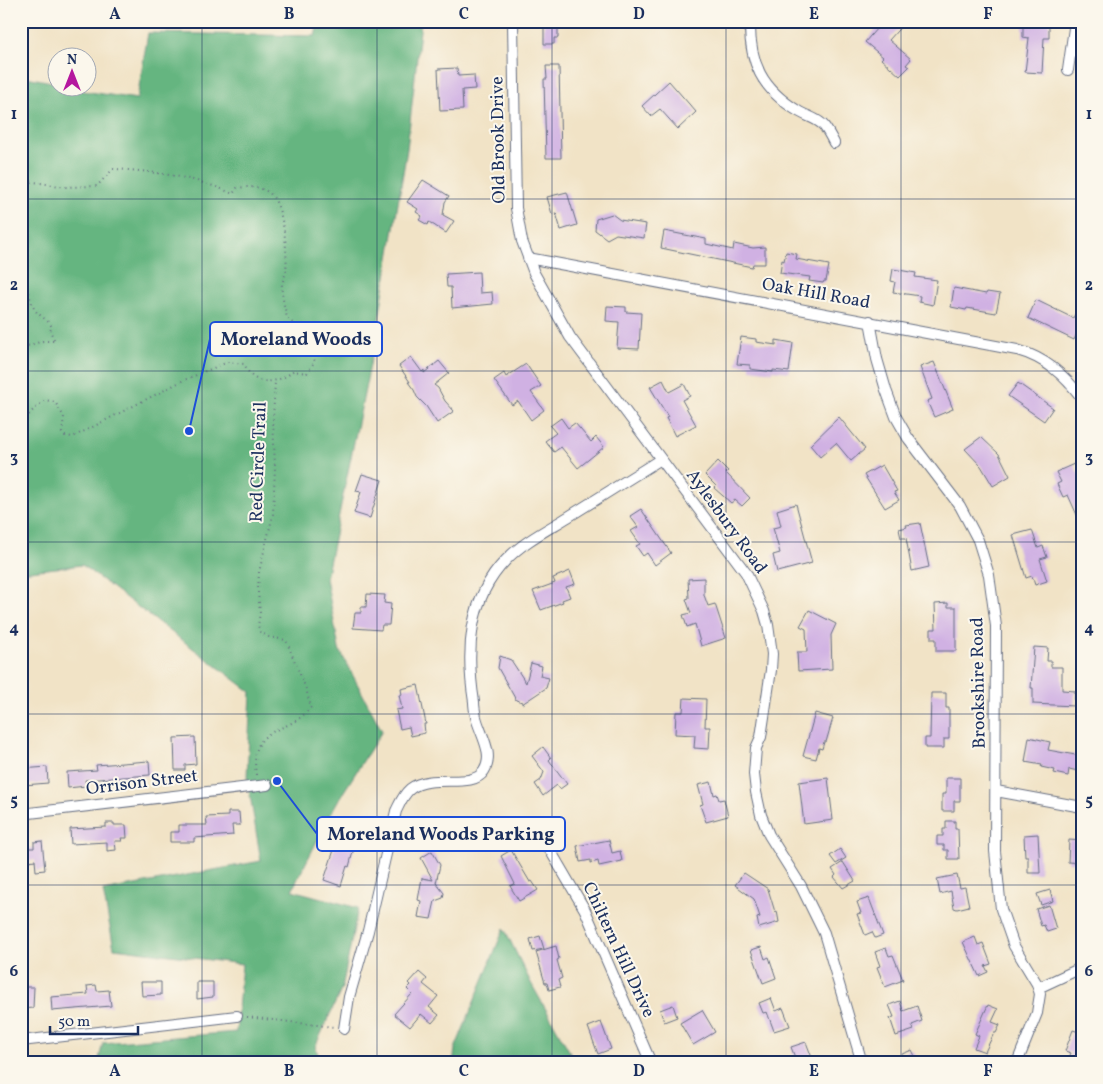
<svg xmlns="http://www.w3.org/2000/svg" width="1103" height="1084" font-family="Vollkorn,serif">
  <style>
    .forest { fill: #65b580; stroke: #40726f }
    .building { fill: #d0b1e3 }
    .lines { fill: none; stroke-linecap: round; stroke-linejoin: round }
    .minor-casing { stroke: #666e82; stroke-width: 12 }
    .path { stroke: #666e82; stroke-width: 2; stroke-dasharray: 1 4; stroke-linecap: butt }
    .minor { stroke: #fff; stroke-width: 10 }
    .grid { fill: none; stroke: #1b2f5e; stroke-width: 1; stroke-opacity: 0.55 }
    .labels { text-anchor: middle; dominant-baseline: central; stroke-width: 4; stroke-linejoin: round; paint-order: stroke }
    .street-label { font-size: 18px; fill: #1b2f5e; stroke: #fbf7ec }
    .leader { fill: none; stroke: #1d4ed8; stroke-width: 2 }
    .callout-dot { fill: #1d4ed8; stroke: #fbf7ec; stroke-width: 2 }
    .callout { fill: #fbf7ec; stroke: #1d4ed8; stroke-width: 2 }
    .callout-label { font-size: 19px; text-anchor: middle; font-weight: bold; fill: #1b2f5e }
    .neatline { fill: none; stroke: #1b2f5e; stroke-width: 2 }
    .grid-label { font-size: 16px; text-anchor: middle; font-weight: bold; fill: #1b2f5e }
  </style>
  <rect width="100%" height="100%" fill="#fbf7ec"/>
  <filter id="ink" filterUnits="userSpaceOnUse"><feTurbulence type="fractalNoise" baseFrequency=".02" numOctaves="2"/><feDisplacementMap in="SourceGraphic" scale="10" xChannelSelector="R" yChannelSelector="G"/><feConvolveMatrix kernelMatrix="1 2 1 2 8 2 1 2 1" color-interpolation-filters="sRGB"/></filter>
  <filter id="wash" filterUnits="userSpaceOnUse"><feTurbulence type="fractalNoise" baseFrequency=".0096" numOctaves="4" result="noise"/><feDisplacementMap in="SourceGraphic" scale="20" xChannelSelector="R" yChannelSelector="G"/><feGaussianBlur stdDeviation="1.12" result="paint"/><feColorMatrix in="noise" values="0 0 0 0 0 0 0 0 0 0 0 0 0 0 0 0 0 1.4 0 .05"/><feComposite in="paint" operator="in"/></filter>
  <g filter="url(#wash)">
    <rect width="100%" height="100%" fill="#f1e3c6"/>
    <path class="forest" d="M314,21H421L407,149L377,331L326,578L339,649L382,731L336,804L292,890L358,908L342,988L315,1047L322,1063H98L103,1043L236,1032L242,964L114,948L103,891L261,861L247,777L251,692L82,565L21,572V76L57,83L58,88H80L83,91L137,99L148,33L315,36L317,28Z
      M504,928L531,983L576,1063H453L455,1049Z"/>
    <g id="blocks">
      <path class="building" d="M544,21H558V38H554V44H544Z
        M883,21H906L889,40L911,59L906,65L909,67L900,76L881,59L883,57L865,42Z
        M1023,22L1049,23V38H1044L1042,73L1025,72L1029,38L1023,37Z
        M546,66H559L561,158H546L544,79H547Z
        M457,68L458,76L474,75L475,89L462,90L463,110L440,111L438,69Z
        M669,81L696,112L678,129L660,109L651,116L642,106Z
        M423,180L449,196L445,202L443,215L454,221L446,233L429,222L428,225L419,220L422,216L416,212L418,209L407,202Z
        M567,192L577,225L561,230L556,213L552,214L547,197Z
        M612,214L620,220L646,224L644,238L616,234L607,239L595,230L596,219Z
        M664,231L706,239V244L733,250L734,244L753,248L765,247V264H753L752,267L661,248Z
        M786,252L797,254L796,259L829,265L826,281H824L823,283L809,281L810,277L780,273L782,260L784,261Z
        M893,269L916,273L915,277L937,280L933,305L919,302L920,296L893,292L895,282L891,281Z
        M479,272L480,293L492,292L493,304L452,308L451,287H447L446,274Z
        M954,288L986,294L987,292L1000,294L996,313L967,308L966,310L951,307Z
        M1036,300L1073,318L1075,314L1082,317V333L1078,331L1074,340L1028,318Z
        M607,306L626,307V312L641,313L639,349L617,348L619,322L606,321Z
        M741,337L756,339V342L776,345V340L793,343L789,372L773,370V372L750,369V365L737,364Z
        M411,357L422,372L424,370V373L439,361L449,373L434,385L438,388L445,401L454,411L437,423L426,406L417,397L414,390L408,382H410L399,366Z
        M934,362L953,409L934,417L927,401L932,399L920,367Z
        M526,364L541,386L531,392L544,410L531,420L518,401L512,405L494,380L504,373L506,377Z
        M663,380L669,392L684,384L690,396L682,400L696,425L675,436L666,418L668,417L650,387Z
        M1018,383L1053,408L1044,421L1008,396Z
        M839,417L865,449L851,461L836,443L820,457L810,445Z
        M561,418L568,428L575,423L591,442L596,437L604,447L578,468L561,447L554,452L545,441L556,433L550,426Z
        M981,437L999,454L1010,476L993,486L981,466L965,449Z
        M718,461L728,471L726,473L750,498L742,506L735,500L731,503L714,488L716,486L705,475Z
        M1074,464L1078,474L1082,472V526L1068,495L1063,497L1057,484L1061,482L1056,472Z
        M882,465L897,491L894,492L899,500L885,508L864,475Z
        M362,474L382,480L370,518L354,513L361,492L356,491Z
        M796,504L812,563L777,572L773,555L780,553L773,528L781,526L777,510Z
        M641,509L671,553L655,565L647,553L643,556L636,546L640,544L631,531L638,527L630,516Z
        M920,523L929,567L912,571L906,538H901L899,529L907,527L906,525Z
        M1032,530L1038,548L1043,546L1047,557L1040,559L1047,581L1035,585L1032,576L1026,578L1013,535Z
        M570,571L575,584L566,587L570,597L562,600L563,602L541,610L533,591L555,583L553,578Z
        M704,578V595L708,606L715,604L726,638L701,646L695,624L687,627L683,615L691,613L686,599L689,598L688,579Z
        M367,594L385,595L384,603L391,604L389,625H382L381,630L353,628L355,613H361V607H366Z
        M948,603V607H956V651H936V639H931V629H936L935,604Z
        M809,610L836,624L831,635L832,669L798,671L797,652H807L806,629L800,626Z
        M1034,647L1048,648L1047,661H1051V667H1062V690L1075,691L1074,706L1033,704V688H1031Z
        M500,656L511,660L526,683L531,663L542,666L540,676L549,678L546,688L522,704V702L516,700L498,668Z
        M418,685L426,724H424L425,733L411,736L409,727L400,729L396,710L402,709L399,695H402L401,689Z
        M931,693H946V708H949V739H944V748H925V738H930Z
        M684,698L706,699L705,727H710L709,749L694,748L695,735L675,734L676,712H683Z
        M815,713L833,718L826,742H824L822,749L819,748L816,759L803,756Z
        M195,737L196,764L185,765V770H175L174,738Z
        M1029,737L1050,742L1048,750L1081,756L1078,771L1069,769L1068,776L1054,773L1055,770L1041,767L1042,765L1025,762Z
        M543,747L551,758L549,760L567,784L560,789L557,785L543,796L535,784L541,780L544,772L532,756Z
        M149,761L150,775L85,780L86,786L68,788L67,772L97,770L96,765Z
        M47,767L48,783L24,785L22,769Z
        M828,778L833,820L804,824L799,782Z
        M946,778H960V801H954V811H942V794H946Z
        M711,782L714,795L717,794L719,800L724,799L728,816L706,822L700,805L703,804L698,785Z
        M228,812H239L240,825H232L233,835L194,838V842H170V832H179V825H207L206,817L228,816Z
        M946,821H955V829H958L959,859H948V850H944V845H937V836H943V829H946Z
        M106,823H114V825H126L127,838H121L122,841H115L116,850L107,851V842L71,844L70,829L106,827Z
        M1038,834L1040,873H1028V857H1025L1024,835Z
        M338,838L355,844L349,867L347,866L341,886L324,880Z
        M609,840L612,853L620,851L622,861L599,866L598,861L591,863V860L580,862L577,846Z
        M1069,840L1082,841V863L1068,862Z
        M42,841L45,870L36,871L35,860L28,861L27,848H34V842Z
        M840,849L846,858L836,864L830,856Z
        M511,850L530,882L532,881L538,890L519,901L510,886L515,884L501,856Z
        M432,851L440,865L436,883L444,893L443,898L435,901L431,919L418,917L421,901L418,900L422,878L433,880L421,858Z
        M843,862L855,881L843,888L834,877L836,875L832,869Z
        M744,873L768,889L775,912L777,911L779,922L759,928L757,918L760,917L754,899L735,885Z
        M957,875L960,888L965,887L969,906L957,909L954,908L951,891L940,894L937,879Z
        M1050,890L1053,901L1041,905L1037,894Z
        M869,898L883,935L875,938L872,932L865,935L857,914L861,913L857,902Z
        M1049,905L1056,929L1047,932L1044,925L1041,926L1036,909Z
        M540,936L544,949L533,951L530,939Z
        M975,937L978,945L983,943L991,964L985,966L988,972L979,976L963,942Z
        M556,946L559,959L557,960L562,978L558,980L560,987L549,990L547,983H545L536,952Z
        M761,947L765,959L769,957L776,978L763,983L751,950Z
        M886,948L889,956L893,955L903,980L885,987L877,967L880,966L875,952Z
        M419,972L427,979L423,984L438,996L429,1007L439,1015L432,1023L421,1014L410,1027L394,1014L412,994L407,989L411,985L409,983Z
        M141,982H161V995L142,996Z
        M197,982H213V997L197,999Z
        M96,985L97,991L109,990L111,1006L52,1011L51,997L88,994L87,986Z
        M21,987H34L33,1008L21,1009Z
        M771,998L776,1011L783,1008L790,1026L774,1031L767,1012L763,1013L759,1003Z
        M900,1001L903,1011L917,1006L922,1021L912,1025L914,1030L896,1036L890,1018L894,1017L889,1005Z
        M673,1005L677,1017L664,1022L660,1010Z
        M988,1005L998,1009L992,1022L1000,1025L996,1033H994L985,1052L974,1048L979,1036L975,1034Z
        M702,1010L715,1032L693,1045L680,1023Z
        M601,1022L611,1049L598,1054L588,1027Z
        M1073,1030L1082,1033V1050L1077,1063L1068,1060L1071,1053L1065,1051Z
        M806,1042L814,1063H797L791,1047Z
        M912,1050L917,1060L906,1063L902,1054Z"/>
    </g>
  </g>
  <g filter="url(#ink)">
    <use href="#blocks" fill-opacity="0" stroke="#666e82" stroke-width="1"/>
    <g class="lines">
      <g class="minor-casing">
        <path id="minor" d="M513,21L516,208L522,241L534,273L570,337L746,573L764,611L768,625L772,654L771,670L761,737L756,748L754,774L756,792L761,815L769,835L801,886L824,933L862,1063
          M750,21C749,63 762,89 798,111C806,116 819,119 824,126C828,131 831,137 834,143
          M1068,70L1075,21
          M528,258L1017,350C1046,358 1064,375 1082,398
          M870,321L877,359L886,390L896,417L908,438L960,506L978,540L989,575L996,626L995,851L1001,909L1014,946L1037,984L1040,994L1037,1013L1017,1063
          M996,791L1082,807
          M21,814L267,785
          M534,828L543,838L585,910L651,1063
          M1038,988L1081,968
          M344,1029L349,997L368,931L396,811C400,803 403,795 410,789C432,772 472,790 484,771C495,754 480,734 476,717C475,712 474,707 474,702C466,652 468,599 506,560C523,542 547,530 568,517C599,498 630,478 661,459
          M21,1041L237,1016"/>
      </g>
      <path class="path" d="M21,180L66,187L97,186L113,169C152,171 197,177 233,194L237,188C249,186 265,186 273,197C284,212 288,254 286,272C285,276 283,280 282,284C281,294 285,308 287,318L300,330L303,344L315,361L307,373L293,371C283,380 262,387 251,375C248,372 246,367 244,364L228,362L184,380L73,437L65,436L62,433L64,417L55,402L45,400L30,413L21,429
        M21,280C29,288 29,297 33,306C37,316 47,318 52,327L50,331L55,341H43L21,348
        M256,775C249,720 288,738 311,707L306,689L286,640L269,637L260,632L258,625L260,613L258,592L259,572L273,515L275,467L273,419L275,381
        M247,1017L334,1027"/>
      <use href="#minor" class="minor"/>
    </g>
  </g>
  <path class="grid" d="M202,21V1063M377,21V1063M552,21V1063M726,21V1063M901,21V1063M21,199H1082M21,371H1082M21,542H1082M21,714H1082M21,885H1082"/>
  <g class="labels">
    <g class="street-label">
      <text transform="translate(499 140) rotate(-91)">Old Brook Drive</text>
      <text transform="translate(816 294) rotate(10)">Oak Hill Road</text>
      <text transform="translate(259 462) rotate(-88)">Red Circle Trail</text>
      <text transform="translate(726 522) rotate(54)">Aylesbury Road</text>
      <text transform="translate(979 683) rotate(-91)">Brookshire Road</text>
      <text transform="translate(142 783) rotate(-7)">Orrison Street</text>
      <text transform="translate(618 950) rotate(65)">Chiltern Hill Drive</text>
    </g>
  </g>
  <path class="leader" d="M189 431L210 339M277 781L317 834"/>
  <g class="callout-dot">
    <circle cx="189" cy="431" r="5"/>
    <circle cx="277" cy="781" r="5"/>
  </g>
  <g class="callout">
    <rect x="210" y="322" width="172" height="34" rx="5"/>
    <rect x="317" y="817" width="248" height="34" rx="5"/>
  </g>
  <g class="callout-label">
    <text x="296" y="345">Moreland Woods</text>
    <text x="441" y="840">Moreland Woods Parking</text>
  </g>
  <rect width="1103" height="1084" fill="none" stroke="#fbf7ec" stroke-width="55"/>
  <g transform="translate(72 72)"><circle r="24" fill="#fbf7ec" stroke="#a1a7b3"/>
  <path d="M0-4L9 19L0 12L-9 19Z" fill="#b5179e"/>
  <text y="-8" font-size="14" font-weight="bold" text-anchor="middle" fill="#1b2f5e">N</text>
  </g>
  <path d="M50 1026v8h88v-8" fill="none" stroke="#1b2f5e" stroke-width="2.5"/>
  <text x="58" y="1026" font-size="15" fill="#1b2f5e" stroke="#fbf7ec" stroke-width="4" paint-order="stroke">50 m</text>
  <rect x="28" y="28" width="1048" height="1028" class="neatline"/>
  <g class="grid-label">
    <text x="115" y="19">A</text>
    <text x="289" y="19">B</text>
    <text x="464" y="19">C</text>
    <text x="639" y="19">D</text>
    <text x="814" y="19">E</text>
    <text x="988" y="19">F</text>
    <text x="14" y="119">1</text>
    <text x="1089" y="119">1</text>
    <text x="14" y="290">2</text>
    <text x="1089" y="290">2</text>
    <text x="14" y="462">3</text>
    <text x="1089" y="462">3</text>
    <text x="14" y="633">4</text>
    <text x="1089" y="633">4</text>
    <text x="14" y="805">5</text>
    <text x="1089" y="805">5</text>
    <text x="14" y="976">6</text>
    <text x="1089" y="976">6</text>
    <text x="115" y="1076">A</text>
    <text x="289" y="1076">B</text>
    <text x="464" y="1076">C</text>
    <text x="639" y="1076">D</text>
    <text x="814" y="1076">E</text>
    <text x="988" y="1076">F</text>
  </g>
</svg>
